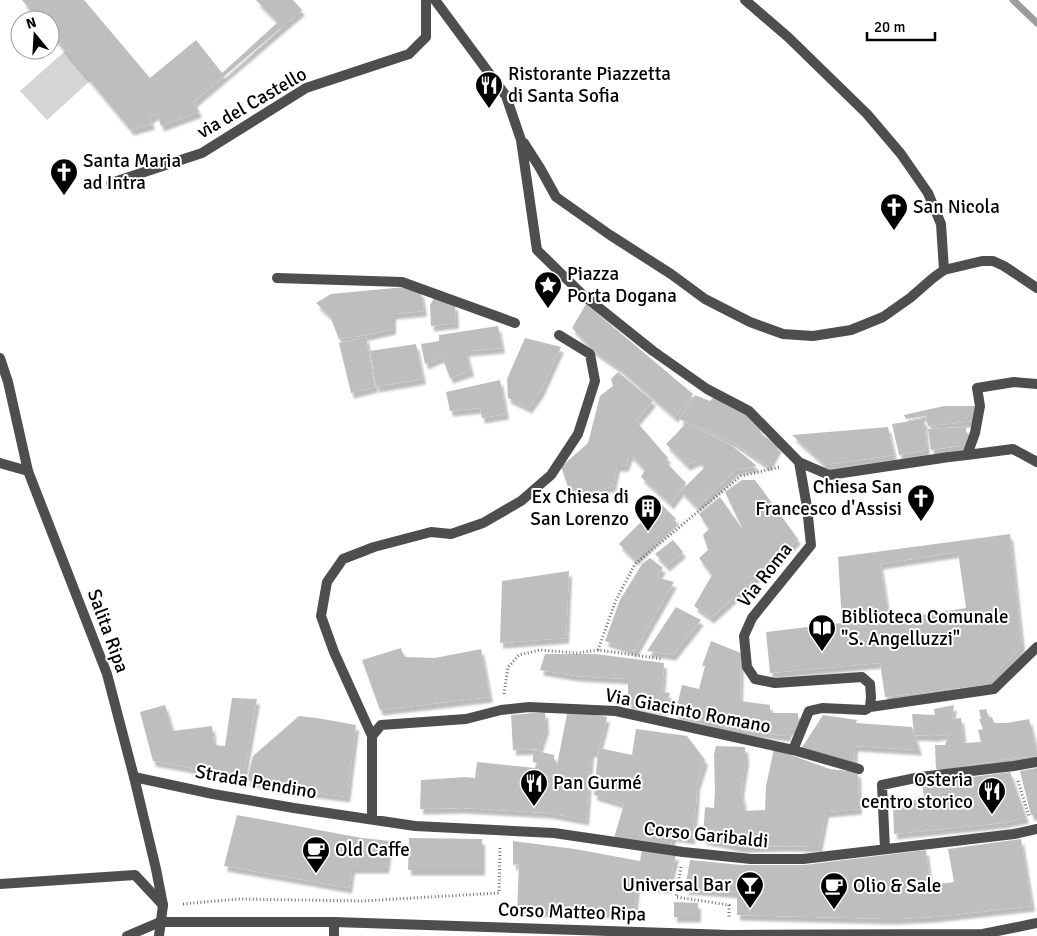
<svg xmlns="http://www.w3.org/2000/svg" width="1037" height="936" font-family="Signika,sans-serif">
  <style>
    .green { fill: #d5d5d5 }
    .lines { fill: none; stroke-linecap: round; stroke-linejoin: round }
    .stream { stroke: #9c9c9c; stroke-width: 7 }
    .building { fill: #bebebe; fill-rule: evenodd; filter: url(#shadow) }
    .path { stroke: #707070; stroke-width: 3; stroke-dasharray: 1 2.5; stroke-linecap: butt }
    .pedestrian { stroke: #4e4e4e; stroke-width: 10 }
    .minor { stroke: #4e4e4e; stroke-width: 10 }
    .tertiary { stroke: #4e4e4e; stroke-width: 10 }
    .labels { text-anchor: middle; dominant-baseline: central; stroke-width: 4; stroke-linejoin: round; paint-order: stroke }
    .poi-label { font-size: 19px; fill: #000; stroke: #fff; text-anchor: start }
    .street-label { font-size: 19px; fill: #000; stroke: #fff }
  </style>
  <defs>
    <filter id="shadow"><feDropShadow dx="3" dy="5.5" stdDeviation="1" flood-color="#0004"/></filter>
  </defs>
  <rect width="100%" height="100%" fill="#fff"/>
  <path class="green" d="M74,43L102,70L47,120L20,91Z"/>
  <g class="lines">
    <path class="stream" d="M1013,0L1037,23"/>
  </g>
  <path class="building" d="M22,0H84L150,78L196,40L222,73L278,22L256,0H293L302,10L194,102L199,112L161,126L157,114L150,118L152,124L131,130L50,33V20H39Z
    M405,287L421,292L424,311L393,314V329L367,335L339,339L330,316L316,303L331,294Z
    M434,298L455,305L456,323L431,326L430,305Z
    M586,304L693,394L675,417L620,369L593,350L572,328Z
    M498,326L502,348L466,351L471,371L450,378L442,357L425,364L421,344L439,341V335Z
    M366,337L375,387L351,393L339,343Z
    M525,338L561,347L541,391L529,408L508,398L507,379Z
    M416,344L423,379L376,387L370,351Z
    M618,372L653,401L636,421L668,458L665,461L686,483L671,504L641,477L645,470L630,454L626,466H617L613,486L572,498L561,467L588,443L600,396L613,386L611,379Z
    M500,380L506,414L482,418L480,408L450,411L446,392Z
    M695,395L710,401L715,396L747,413L760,428V433L779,446L768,466L734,443L702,428L679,419Z
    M944,406H976L974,421L928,426L926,416L906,419L904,415Z
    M924,419L927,450L899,455L892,424Z
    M686,423L731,445L757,466L736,470L697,507L681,491L705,467L698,460L687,465L666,444L676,434Z
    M888,427L894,455L825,465L792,435Z
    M966,427V445L931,450L928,429Z
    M742,480H755L798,539L711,618L694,606L712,575L699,558L708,550L703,535L709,529L699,514L720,497L743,530L725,492Z
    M660,503L676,519L635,560L619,544Z
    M1010,534L1022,646L985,685L885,697L880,663L770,673L766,632L842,623L838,557ZM958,552L966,608L889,620L880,564Z
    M673,540L683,552L667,566L655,554Z
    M650,558L663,568L656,577L674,582L635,651L605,641L620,600L642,564Z
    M569,571L566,638L500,643L502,581Z
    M676,607L701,620L673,655L647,651Z
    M711,641L741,653L740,701L770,705V713H798V727L789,730L787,736L735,730L712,723L675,714L682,685L699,689L705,666H702Z
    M401,648L404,657L435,658L481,649L490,697L380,710L362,660Z
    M545,654H596L664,663L662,692L670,693L665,710L628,704V679L576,676L540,670Z
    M232,698L257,699L243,778L153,761L140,712L165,705L173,731L212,726L214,745L225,746Z
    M954,705L952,719L961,718L964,743L981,742L978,730L983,729L979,719H981L979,710L986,709L989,718L992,717L994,723H1007L1029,719L1037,752V756L1002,760L965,766L953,770L936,769L935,745H945L949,734L934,736L914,735L912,714L935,715L934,709Z
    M568,709L607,717L599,748L632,755L636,729L687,736L705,760L697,785L696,804L692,839L673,836L671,846L614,838L624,804L594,795L598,752H591L586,820L549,813L462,808L420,809L421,780L465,777L475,778L477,762L535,768L537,763L533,762V750L554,755V765H557Z
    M545,712L546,728L539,749L513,750L511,715Z
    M823,715L857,720L856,723L912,727L919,750L855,746L854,765L801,749Z
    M299,716L317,718L356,725L347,797L271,787L247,780L253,756Z
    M716,746L745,747L746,758L741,792L745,811L765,810L766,786L774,749L830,769L858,772L859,809L826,812L819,847L787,846L741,847L703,839L705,807L714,808L715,791L714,755Z
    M1037,768V815H1031L1020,771Z
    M1010,772L1026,818L1002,823L894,834L893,803L924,799L922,781L957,779Z
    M237,815L362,838L390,841L386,868H352L349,888L224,866Z
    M409,838L482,839V870H408Z
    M1021,839L1032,906L933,917L894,919L737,915V893L685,889L690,860L742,865H804L926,850L930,885L954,882L948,849Z
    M513,841L575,849L640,861L642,849L676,855L668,888L637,884L634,913L517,911L519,864L513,865Z
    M674,902L698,903V917H674Z"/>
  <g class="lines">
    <path class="path" d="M598,650L616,600L635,564L741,476L780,467
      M504,694L508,667L519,655L540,650L577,653L598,650L663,659
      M1018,781L1029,816
      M681,867L676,897L729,905V919
      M183,904L238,899L362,901L499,893L500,846"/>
    <path class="pedestrian" d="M967,455L1013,449L1037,462
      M949,457L967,455L975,433L980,406L977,388L1014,382L1037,384
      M793,750L859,769"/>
    <path class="minor" d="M435,0L506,96L521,140L537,250L583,295L653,351L707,389L749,411L799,462L829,475L949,457
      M745,0L788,37L867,114L901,154L928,193L941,224L944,270
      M524,143L540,168L556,197L610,235L671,274L705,299L750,322L783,334L813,336L851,330L883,317L910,298L933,278L944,270L982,261H993L1004,266L1037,288
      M111,183L202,153L306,88L409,54L426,37V0
      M277,278L402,282L515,323
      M0,358L8,382L28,471
      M870,707L994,689L1037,647
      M372,736L381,725L466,719L501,710L529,707L616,711L793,750L809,711L822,708L865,710L870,707L871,697L870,684L862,677L775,683L755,679L747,667L744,636L752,618L811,545L807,507L799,462
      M134,777L213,794L294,808L415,826L554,833L683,852L751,859H803L1014,834L1037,829
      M372,819V736L334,652L321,616L327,582L343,559L374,547L431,532L451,534L483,523L521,501L551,475L578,434L595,381L590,354L559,335
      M885,849L882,785L920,777L1014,766L1037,762
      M0,884L135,875L163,905
      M127,936L160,922
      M334,936V922"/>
    <path class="tertiary" d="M0,463L28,471L107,674L134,777L156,869L163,905L159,936
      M160,922H334L730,935L983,934L1037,923"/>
  </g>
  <defs>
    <g id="restaurant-pin" transform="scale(1.4375)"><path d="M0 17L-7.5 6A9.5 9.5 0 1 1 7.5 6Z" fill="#000" stroke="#fff"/><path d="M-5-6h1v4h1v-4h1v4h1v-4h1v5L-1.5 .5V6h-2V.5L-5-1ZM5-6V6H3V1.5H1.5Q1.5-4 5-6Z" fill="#fff"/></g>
    <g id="church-pin" transform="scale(1.4375)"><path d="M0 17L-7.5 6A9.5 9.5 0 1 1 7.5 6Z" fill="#000" stroke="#fff"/><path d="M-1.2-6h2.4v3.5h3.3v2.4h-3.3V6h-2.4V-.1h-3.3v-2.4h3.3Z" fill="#fff"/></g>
    <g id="sight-pin" transform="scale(1.4375)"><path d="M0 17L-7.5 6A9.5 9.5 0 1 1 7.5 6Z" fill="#000" stroke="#fff"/><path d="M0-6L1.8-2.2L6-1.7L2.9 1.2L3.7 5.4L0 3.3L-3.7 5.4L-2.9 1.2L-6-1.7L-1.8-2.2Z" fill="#fff"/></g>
    <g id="building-pin" transform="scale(1.4375)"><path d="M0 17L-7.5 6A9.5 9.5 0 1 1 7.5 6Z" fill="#000" stroke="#fff"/><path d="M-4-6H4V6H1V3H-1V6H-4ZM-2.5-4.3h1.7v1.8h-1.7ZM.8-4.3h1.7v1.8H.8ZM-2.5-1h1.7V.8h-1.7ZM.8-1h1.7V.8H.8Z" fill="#fff"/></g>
    <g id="library-pin" transform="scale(1.4375)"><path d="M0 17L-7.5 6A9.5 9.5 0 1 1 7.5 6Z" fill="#000" stroke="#fff"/><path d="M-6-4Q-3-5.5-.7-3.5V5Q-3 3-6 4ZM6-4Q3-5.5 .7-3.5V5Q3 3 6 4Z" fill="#fff"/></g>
    <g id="cafe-pin" transform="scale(1.4375)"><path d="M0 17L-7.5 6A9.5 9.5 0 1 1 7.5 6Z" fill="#000" stroke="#fff"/><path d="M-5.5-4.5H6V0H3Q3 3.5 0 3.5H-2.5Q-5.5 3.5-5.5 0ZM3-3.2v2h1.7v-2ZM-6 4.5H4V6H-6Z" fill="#fff"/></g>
    <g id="bar-pin" transform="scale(1.4375)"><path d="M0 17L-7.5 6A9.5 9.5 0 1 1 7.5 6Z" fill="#000" stroke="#fff"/><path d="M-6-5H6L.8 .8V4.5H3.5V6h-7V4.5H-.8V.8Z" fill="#fff"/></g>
  </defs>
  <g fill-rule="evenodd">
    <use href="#restaurant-pin" x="489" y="85"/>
    <use href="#church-pin" x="64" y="172"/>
    <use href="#church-pin" x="894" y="207"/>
    <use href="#sight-pin" x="548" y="285"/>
    <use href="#church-pin" x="921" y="498"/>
    <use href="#building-pin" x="648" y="508"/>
    <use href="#library-pin" x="822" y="628"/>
    <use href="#restaurant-pin" x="534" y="783"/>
    <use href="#restaurant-pin" x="992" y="791"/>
    <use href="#cafe-pin" x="316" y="850"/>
    <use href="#bar-pin" x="750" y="885"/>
    <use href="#cafe-pin" x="834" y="886"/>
  </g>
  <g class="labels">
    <g class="poi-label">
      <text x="508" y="74">Ristorante Piazzetta<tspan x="508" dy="22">di Santa Sofia</tspan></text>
      <text x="83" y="161">Santa Maria<tspan x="83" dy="22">ad Intra</tspan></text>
      <text x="913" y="207">San Nicola</text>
      <text x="567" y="274">Piazza<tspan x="567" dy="22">Porta Dogana</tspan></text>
      <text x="902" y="487" text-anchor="end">Chiesa San<tspan x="902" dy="22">Francesco d'Assisi</tspan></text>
      <text x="629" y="497" text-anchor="end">Ex Chiesa di<tspan x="629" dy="22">San Lorenzo</tspan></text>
      <text x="841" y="617">Biblioteca Comunale<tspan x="841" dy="22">"S. Angelluzzi"</tspan></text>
      <text x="973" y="780" text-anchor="end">Osteria<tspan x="973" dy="22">centro storico</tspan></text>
      <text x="553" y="783">Pan Gurmé</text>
      <text x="335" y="850">Old Caffe</text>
      <text x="731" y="885" text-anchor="end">Universal Bar</text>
      <text x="853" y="886">Olio &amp; Sale</text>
    </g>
    <g class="street-label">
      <text transform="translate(252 103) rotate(-30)">via del Castello</text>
      <text transform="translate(765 575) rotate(-52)">Via Roma</text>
      <text transform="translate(108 631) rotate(70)">Salita Ripa</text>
      <text transform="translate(688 711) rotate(11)">Via Giacinto Romano</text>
      <text transform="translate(256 782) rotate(10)">Strada Pendino</text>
      <text transform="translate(706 835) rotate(6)">Corso Garibaldi</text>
      <text transform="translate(572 912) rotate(2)">Corso Matteo Ripa</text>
    </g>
  </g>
  <g transform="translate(35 35) rotate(342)"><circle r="24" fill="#ffffff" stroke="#999999"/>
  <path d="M0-4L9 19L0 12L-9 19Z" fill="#000000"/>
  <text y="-8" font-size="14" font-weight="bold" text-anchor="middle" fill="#000000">N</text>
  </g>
  <path d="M867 32v8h68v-8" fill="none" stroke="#000000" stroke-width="2.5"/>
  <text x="874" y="32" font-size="15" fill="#000000" stroke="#ffffff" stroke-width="4" paint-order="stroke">20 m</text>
</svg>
